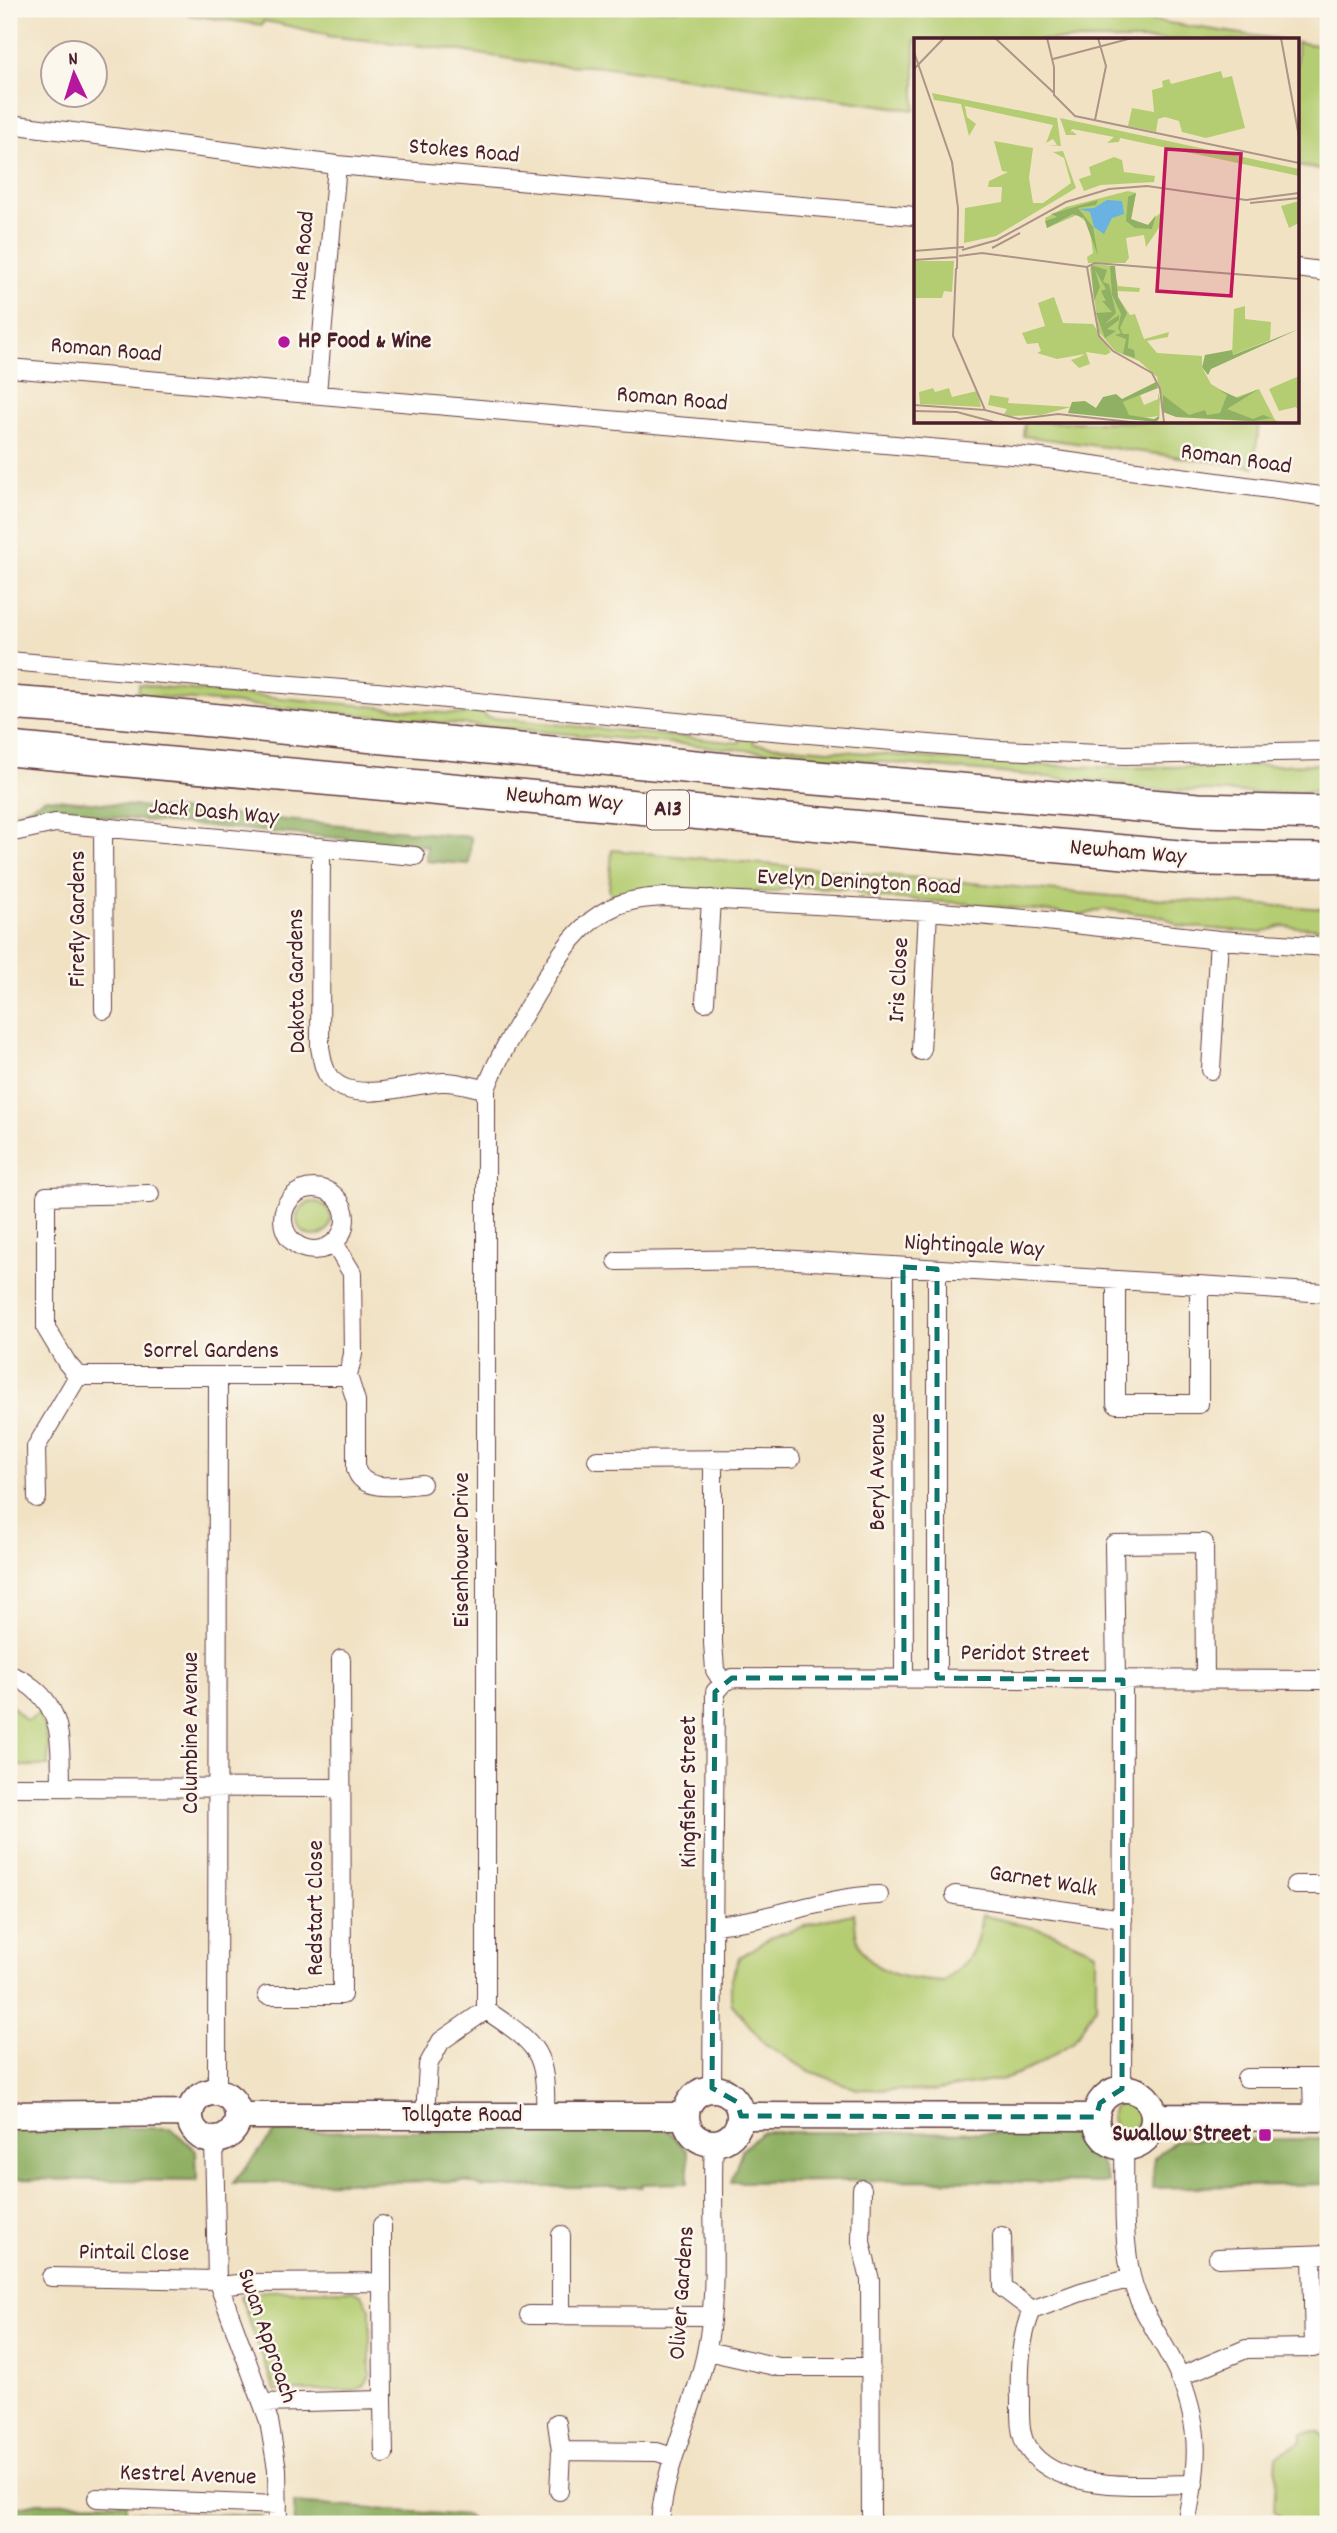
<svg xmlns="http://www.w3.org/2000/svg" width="1337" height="2533" font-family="Dekko,sans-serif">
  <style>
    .green { fill: #b5cd72; stroke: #80764e; stroke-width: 2 }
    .forest { fill: #90b064; stroke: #6d6848; stroke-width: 2 }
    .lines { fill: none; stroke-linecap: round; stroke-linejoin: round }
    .street-casing { stroke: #633c42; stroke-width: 20 }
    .secondary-casing { stroke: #633c42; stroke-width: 29 }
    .highway-casing { stroke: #633c42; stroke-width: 36 }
    .street { stroke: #fff; stroke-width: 18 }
    .secondary { stroke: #fff; stroke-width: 26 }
    .highway { stroke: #fff; stroke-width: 33 }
    .marked { fill: none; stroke: #0f766e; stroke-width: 5; stroke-dasharray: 14 9; stroke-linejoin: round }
    .poi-dot { fill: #b5179e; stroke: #fbf7ec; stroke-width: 2.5 }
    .labels { text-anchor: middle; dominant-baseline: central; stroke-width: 5; stroke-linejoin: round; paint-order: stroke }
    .shield { fill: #fbf7ec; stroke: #7f6065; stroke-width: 2 }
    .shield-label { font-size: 23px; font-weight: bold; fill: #4a1f2b }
    .street-label { font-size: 24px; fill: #4a1f2b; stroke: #fbf7ec }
    .poi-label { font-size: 24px; font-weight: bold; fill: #4a1f2b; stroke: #fbf7ec; text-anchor: start }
    .inset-road { fill: none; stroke: #ae9487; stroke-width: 2 }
    .view { fill: #c2185b; fill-opacity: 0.15; stroke: #c2185b; stroke-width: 3.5 }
    .inset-edge { fill: none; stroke: #4a1f2b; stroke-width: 3.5 }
  </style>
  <rect width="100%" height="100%" fill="#fbf7ec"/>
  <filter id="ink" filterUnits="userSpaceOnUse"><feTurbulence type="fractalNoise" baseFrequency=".0143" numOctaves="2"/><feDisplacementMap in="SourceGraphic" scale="14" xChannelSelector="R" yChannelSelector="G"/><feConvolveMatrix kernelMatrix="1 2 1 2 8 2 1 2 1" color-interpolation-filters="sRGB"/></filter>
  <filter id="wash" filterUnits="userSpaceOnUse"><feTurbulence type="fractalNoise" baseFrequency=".00686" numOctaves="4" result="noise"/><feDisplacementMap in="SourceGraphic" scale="28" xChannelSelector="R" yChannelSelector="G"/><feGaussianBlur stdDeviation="1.57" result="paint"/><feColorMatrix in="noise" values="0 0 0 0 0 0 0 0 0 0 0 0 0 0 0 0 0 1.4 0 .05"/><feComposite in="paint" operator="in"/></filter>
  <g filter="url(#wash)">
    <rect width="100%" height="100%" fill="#f1e2c4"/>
    <path class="green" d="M146,9H1042L1107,14L1282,40H915V110L608,67L542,64L449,49L328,36V34C305,31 286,24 263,21L262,25Z
      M1297,42L1328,47V171L1297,166Z
      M1025,422H1259L1254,467L1023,436Z
      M139,685L465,715L469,707L483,708L485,717L739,743L742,735L753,736L754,744L993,763L997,755L1005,756L1008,764L1123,768L1322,764L1326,756H1328V791L1257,793L1124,788V784L138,695Z
      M612,850L1112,896L1328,909V929L1281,926L1262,933L1179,926L1164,917L1103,909L1084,915L962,903L869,897L852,889L791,886L773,892L651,887L613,896L609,891Z
      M297 1219a17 17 0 1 1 34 0a17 17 0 1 1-34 0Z
      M9,1703L27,1721L40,1712L49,1746L48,1766H9Z
      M854,1914C856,1924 855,1938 860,1947C875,1976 913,1980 943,1982C972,1959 976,1951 982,1915L1051,1932L1096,1952V2006L1073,2042L1036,2066L1004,2079L933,2091L857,2089L807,2070L764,2043L731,2003V1979L739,1958L769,1938L823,1920Z
      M1111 2116a14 14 0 1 1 28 0a14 14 0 1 1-28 0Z
      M352,2290L361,2294L370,2308V2376L364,2386L354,2391H275L240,2296L264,2291Z
      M1320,2432L1328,2441V2506L1311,2524H1285L1274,2511L1277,2456L1302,2441V2433Z"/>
    <path class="forest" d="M46,798L471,837L469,864L426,861L427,846L51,812L19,823L9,824V814L22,811Z
      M9,2128H171L196,2151L197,2181L9,2179Z
      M666,2129L688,2152V2183L642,2184V2187H483L464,2181L233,2183L275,2132Z
      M761,2132L1081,2133L1098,2153L1108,2183L929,2180L731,2182L742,2150Z
      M1328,2139V2184L1152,2188L1154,2158L1176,2140Z
      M126,2502V2511L262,2516V2524H9V2509L38,2503Z
      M294,2503L467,2516L477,2524H295Z"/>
  </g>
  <g filter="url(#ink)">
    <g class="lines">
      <g class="street-casing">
        <path id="street" d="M9,124L337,165L915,216
          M1297,268L1328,272
          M9,368L1034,457L1328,497
          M317,393L337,165
          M9,661L377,692L747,729L1002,750L1125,755L1328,751
          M103,827L104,1010
          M9,833L55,823L415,856
          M321,847L320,1047C322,1057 323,1070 330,1078C354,1106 412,1083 442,1082C457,1081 472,1087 486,1089
          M705,1002L711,899
          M921,1051L928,911
          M1211,1070L1219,940
          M283 1219a31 31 0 1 1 62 0a31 31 0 1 1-62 0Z
          M150,1194L46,1196V1328L67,1363L78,1376H348L353,1354L352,1273L334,1243
          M617,1261L780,1259L1328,1293
          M903,1267L904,1678
          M1116,1280V1404H1199V1285
          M348,1376L356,1401V1469C363,1494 402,1485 422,1484
          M713,1459V1643L715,1670L723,1683
          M597,1460L791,1459
          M37,1498L36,1447L78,1376
          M9,1675C19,1677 25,1682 33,1688C65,1713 60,1750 61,1787
          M937,1678V1269
          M1116,1680L1114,1544L1204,1543L1205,1679
          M9,1787L341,1788
          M1295,1885H1328
          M955,1895L1123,1919
          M713,1925C770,1921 823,1897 879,1895
          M267,1995H342L341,1659
          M486,2010V1089C498,1057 515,1029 533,999C555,963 576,922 618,905C633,899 649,898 665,897L928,911L1037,920L1219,940L1328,947
          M486,2010C538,2045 547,2050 545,2116
          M1246,2078H1328
          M1312,2078L1313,2118
          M712,2088L715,1692L723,1683L732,1678L1328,1680
          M1122,2089L1123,1680
          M217,2091L218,1376
          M425,2116L428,2065L441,2041L486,2010
          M214,2140L217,2280L269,2421L277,2469L278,2524
          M1124,2147C1125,2190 1122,2234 1131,2276C1139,2312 1166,2343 1180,2377C1203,2435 1197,2466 1186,2524
          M862,2189L861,2242L870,2280L871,2515
          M382,2225V2282
          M1002,2236L1003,2288L1032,2310
          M1218,2258L1328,2254
          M51,2277L217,2280
          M1131,2278L1081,2292L1032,2310C1020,2338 1019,2368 1020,2399C1020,2414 1019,2434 1027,2447C1058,2495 1145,2484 1194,2484
          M219,2286L247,2283L382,2282L383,2400L263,2403
          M529,2315L710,2316
          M561,2316V2235
          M707,2351L779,2367H870
          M1179,2377L1246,2349L1314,2348L1312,2255
          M383,2400L384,2454
          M557,2423L561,2451L559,2491
          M561,2451L657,2452L673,2457
          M97,2498L278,2505
          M660,2524C664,2464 694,2411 706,2353C720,2288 710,2210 714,2144"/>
      </g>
      <g class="secondary-casing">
        <path id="secondary" d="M686 2116a27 27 0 1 1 54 0a27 27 0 1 1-54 0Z
          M1096 2118a29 29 0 1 1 58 0a29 29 0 1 1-58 0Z
          M190 2116a24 24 0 1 1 48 0a24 24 0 1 1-48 0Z
          M9,2115L189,2113
          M239,2116H686
          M741,2116L1096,2117
          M1154,2117L1328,2118"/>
      </g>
      <g class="highway-casing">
        <path id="highway" d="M9,703L106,710L757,773L1198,810L1328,813
          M9,749L1200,859L1328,860"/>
      </g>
      <use href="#street" class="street"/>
      <use href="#secondary" class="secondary"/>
      <use href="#highway" class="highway"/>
    </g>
  </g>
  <path class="marked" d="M903,1267L937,1269V1678L1123,1680L1122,2089L1100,2103L1096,2117L741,2116L737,2102L712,2088L715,1692L732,1678H904Z"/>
  <g class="poi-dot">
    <circle cx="284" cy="342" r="7"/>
    <rect x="1258" y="2128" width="14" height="14" rx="3.5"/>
  </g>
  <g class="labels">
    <rect class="shield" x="647" y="790.5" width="42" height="39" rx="5"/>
    <g class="shield-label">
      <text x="668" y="810">A13</text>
    </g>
    <g class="street-label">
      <text transform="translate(464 152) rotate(5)">Stokes Road</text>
      <text transform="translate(304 256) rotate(-85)">Hale Road</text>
      <text transform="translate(106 351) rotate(5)">Roman Road</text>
      <text transform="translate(672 400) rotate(5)">Roman Road</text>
      <text transform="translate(1236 460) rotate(8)">Roman Road</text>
      <text transform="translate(564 800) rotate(5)">Newham Way</text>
      <text transform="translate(214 813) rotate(5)">Jack Dash Way</text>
      <text transform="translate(1128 853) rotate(5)">Newham Way</text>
      <text transform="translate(859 883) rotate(3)">Evelyn Denington Road</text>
      <text transform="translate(79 919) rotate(-90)">Firefly Gardens</text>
      <text transform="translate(900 980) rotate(-87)">Iris Close</text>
      <text transform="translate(298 981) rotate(-91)">Dakota Gardens</text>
      <text transform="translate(974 1247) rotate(3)">Nightingale Way</text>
      <text x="211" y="1352">Sorrel Gardens</text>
      <text transform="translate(879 1472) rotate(-90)">Beryl Avenue</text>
      <text transform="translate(463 1550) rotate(-90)">Eisenhower Drive</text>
      <text transform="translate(1025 1655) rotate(1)">Peridot Street</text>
      <text transform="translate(192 1733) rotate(-90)">Columbine Avenue</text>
      <text transform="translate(690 1792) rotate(-90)">Kingfisher Street</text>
      <text transform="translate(1043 1882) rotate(9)">Garnet Walk</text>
      <text transform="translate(317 1908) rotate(-90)">Redstart Close</text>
      <text x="462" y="2116">Tollgate Road</text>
      <text transform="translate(134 2254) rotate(1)">Pintail Close</text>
      <text transform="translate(683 2293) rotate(-86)">Oliver Gardens</text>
      <text transform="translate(266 2336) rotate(71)">Swan Approach</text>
      <text transform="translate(188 2476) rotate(2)">Kestrel Avenue</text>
    </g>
    <g class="poi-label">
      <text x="298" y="342">HP Food &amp; Wine</text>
      <text x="1251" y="2135" text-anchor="end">Swallow Street</text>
    </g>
  </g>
  <g transform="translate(914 38)">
    <rect width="385" height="385" fill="#f1e2c4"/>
    <path d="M307,33L309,40L318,38L331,90L292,100L268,94L265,83L251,79L244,81L242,94L214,88L218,70L240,74L238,52L249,49L248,43L255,41L257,46ZM18,55L143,80L147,108L134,107H143L139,101L132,105L139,87L51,68L53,79L62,86L55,98L47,66L20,62ZM146,80L385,131V138L206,100L205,104L193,105L200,99L158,91L156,95L158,93L163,97H152ZM80,103L119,110L115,140L119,165H129L157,145L150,120L139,114L149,113L162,150L82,198L50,205L51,170L87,164L88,149H74L75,143L94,134L88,133ZM200,119L208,122L210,134L241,138L240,144L187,147L170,153L165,141L177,137L175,129ZM214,153L222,155L217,182L234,187L246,175L247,187L232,209L230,197L212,200L215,220L211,225H174L173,219L179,215L175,186L163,177L133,190L131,180L152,169ZM385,163V185L375,190L367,168ZM0,223H40L38,254L30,253L28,260H0ZM181,226L199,228L204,248L226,250L225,254L203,253L204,259L216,277L221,276L230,301L255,294L254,299L233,303L243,315L288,318V329L297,346L320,360L345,351L361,382L368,385L264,379L249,374L243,339L225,323L201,313L185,294L176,230ZM140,259L149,285L179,286L197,314L192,317L172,314L176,326L165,330L157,322L166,319L171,316L143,321L123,315L127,313L124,305L113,306L108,295L131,288L124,265ZM331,268V281L357,284L356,302L318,317L320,271ZM385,338V374L382,369L365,373L355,351ZM19,350L21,354L35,350L38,359L63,353L67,369L6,366L5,354ZM244,355L246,361L245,378L221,381L212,375L209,364L226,357L230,367L244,361ZM76,357L95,360L94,365L157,369L127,377L97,378L90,376L93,371L74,367Z" fill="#b5cd72"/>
    <path d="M222,155L217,181L234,187L242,177L238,191L221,190L212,183L214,159ZM184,162L182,167L164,170L179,189L184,218L170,180L159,176L133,190L131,183L143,179L137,176ZM177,227L193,232L189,244L195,246L202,275L191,286L205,277V282L193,291L202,293L191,300L182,275L198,274L188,263H192L187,253L192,251L181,232L186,249L180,263ZM196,228H201L204,259L213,275L206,290L209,296H215L214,310L220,312L221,320L209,316L212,301L201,297L207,295L204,290L207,276L198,257ZM385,291L297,331L294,337L288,329L291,317L318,312L319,317ZM242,344L244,350L209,364L215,377L240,381L245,378L247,361L245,381L242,384L154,375L158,364L171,363L182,370L189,359L202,356L208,361ZM304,351L324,360L345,351L313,371L339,381L349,377L358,380L339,383L262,379L249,374V357L275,377L291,372L293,377L306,375L313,357Z" fill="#90b064"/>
    <path d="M193,162L208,163L210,176L198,180L190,196L180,189L176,174L165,171L180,170Z" fill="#69b2e1"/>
    <path class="inset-road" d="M81,0L140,55M133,0L140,29V57L161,78L385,125M367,0L385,99M0,14L38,124L44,170L43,231M139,21L218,0M0,31L30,0M181,82L192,28L184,0M336,165L385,160M78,210L106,195M48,212L83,202L152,164L195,151L233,148L332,162L385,155M0,213L50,209M45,218L68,215L173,229L181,225L385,241M0,222L43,219M173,229L185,298L199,313L238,335L246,351L250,384M42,230L39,298L71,372M0,367L71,372M71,372L105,381L144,376L225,385M0,373L43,374L84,385"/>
    <path class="view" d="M252,111L327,116L317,258L243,253Z"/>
    <rect width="385" height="385" class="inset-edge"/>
  </g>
  <rect width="1337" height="2533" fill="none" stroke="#fbf7ec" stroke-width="35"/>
  <g transform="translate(74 74) rotate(356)"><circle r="33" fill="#fbf7ec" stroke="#b4a19f" stroke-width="2"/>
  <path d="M0-5L12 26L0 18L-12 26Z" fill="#b5179e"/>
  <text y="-10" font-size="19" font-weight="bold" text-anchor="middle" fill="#4a1f2b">N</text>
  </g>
</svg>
